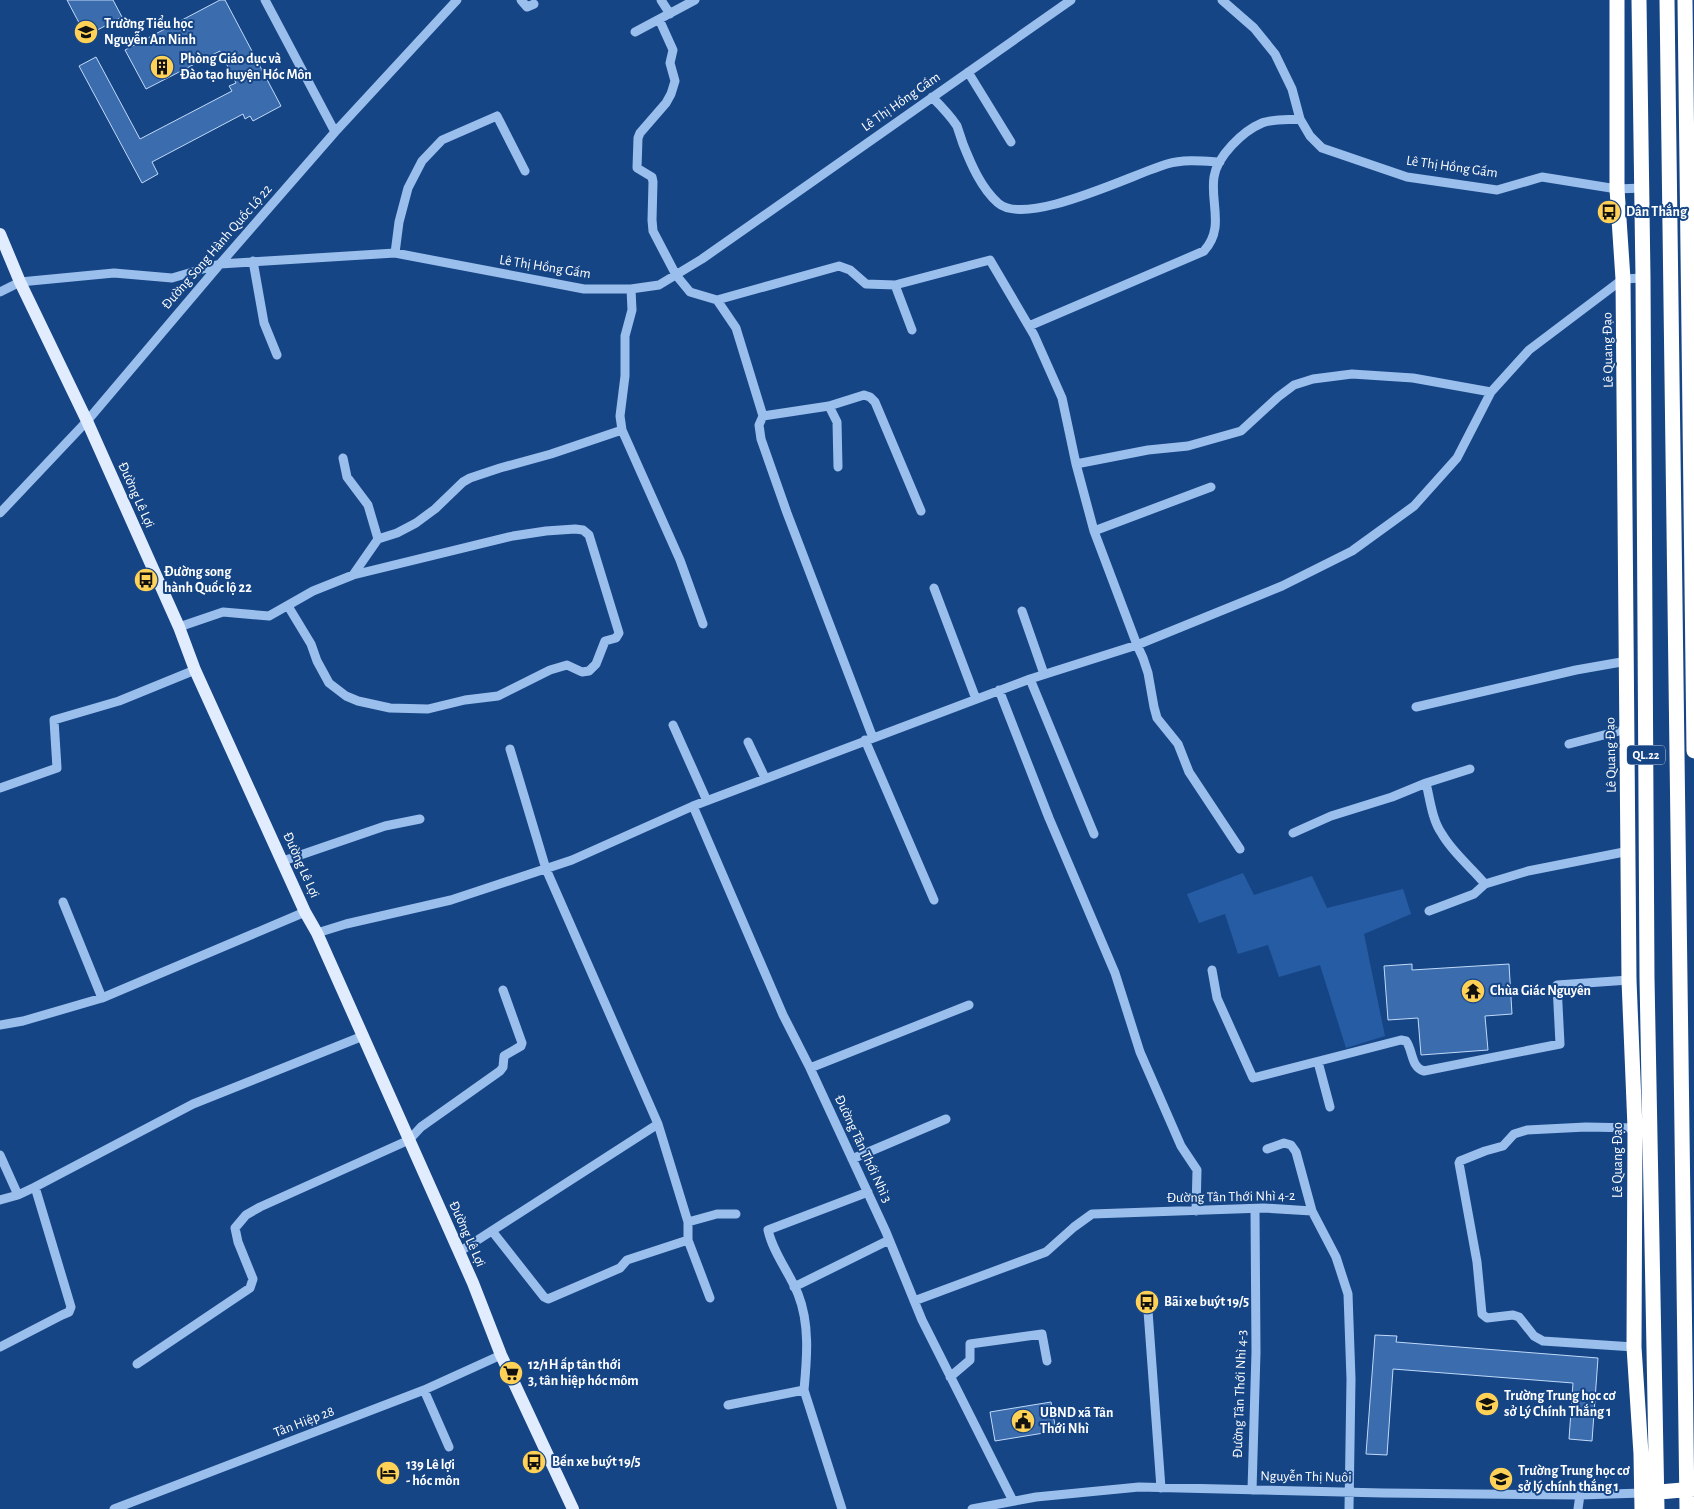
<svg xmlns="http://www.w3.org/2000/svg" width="1694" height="1509" font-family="'Alegreya Sans',sans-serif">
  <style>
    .green { fill: #255ca3 }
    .building { fill: #3b6cad; stroke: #c1dafa }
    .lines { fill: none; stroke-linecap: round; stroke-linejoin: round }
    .minor { stroke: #9bbfed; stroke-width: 9 }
    .major { stroke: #e1edff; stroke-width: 12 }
    .highway { stroke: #fff; stroke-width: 15 }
    .labels { text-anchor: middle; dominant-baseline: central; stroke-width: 4; stroke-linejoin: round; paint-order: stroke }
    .shield { fill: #164585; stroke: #b9c7da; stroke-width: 1 }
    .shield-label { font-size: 12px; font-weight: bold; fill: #fff }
    .poi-label { font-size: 14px; font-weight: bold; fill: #fff; stroke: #164585; text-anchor: start }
    .street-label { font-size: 14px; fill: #fff; stroke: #164585 }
  </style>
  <rect width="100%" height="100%" fill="#164585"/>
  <path class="green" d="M1243,873L1254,895L1312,876L1327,908L1403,889L1411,914L1364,934L1385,1036L1346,1048L1320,965L1279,977L1268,945L1238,954L1225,914L1199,923L1187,894Z"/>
  <path class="building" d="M67,0H113L122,17L86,36Z
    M220,0H225L281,106L253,121L250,116L245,119L243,114L152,162L158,174L142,183L79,66L96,57L140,139L232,91L229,86L236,83L220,51L146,89L125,50Z
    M1412,964V970L1509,964L1512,1014L1485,1016L1488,1050L1421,1055L1418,1018L1388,1020L1384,966Z
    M1375,1335L1397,1336L1396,1342L1598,1358L1592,1441L1569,1439L1573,1383L1393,1369L1387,1455L1366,1454Z
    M1051,1402L1056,1431L995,1441L990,1412Z"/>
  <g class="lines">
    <path class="minor" d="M265,0L335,132
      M521,0L527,7L534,4
      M661,0L670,14
      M1222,0L1254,28L1275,54L1292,89L1300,119L1310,136L1322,148L1407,177L1497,190L1542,177L1617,189L1642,188
      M659,19L673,50L670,63L675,81L671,94L666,103L640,133L638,138L637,168L652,177L653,182L652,220L653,231L676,275L690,292L717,300L839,266L850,270L866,284L895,285
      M635,32L695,0
      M968,72L1011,142
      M932,97C941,106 950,115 957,126C959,132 961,138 963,144C971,164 981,188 998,203C1026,228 1133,174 1167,164C1184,159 1203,161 1220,162
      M395,253L399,222L408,188L422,161L442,140L497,116L525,171
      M253,261L264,323L277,355
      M631,289L632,310L625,336V376L620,416L622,430L680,560L703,624
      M0,292L20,282L114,273L172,278L220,264L395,253L584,289H631L659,285L702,259L1071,0
      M717,300L736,328L763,416L759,425L761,439L787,513L873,738
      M1029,326L1204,251C1225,228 1210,203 1214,177C1217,156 1243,131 1262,123C1272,119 1288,120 1300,119
      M912,330L895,285L990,260L1034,335L1062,398L1076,464
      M829,406L837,422L838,467
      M763,416L829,406L864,395L870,397L875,402L921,511
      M343,458L347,477L368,505L378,539
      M1211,487L1094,531L1137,645L1143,658L1148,673L1154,707L1157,718L1178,744L1189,772L1240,849
      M0,513L87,421L220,264L335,132L457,0
      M1094,531L1076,464L1148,450L1188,446L1241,431L1278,397L1294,385L1313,379L1352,374L1413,378L1491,392
      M353,575L378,539L397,533L416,523L435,509L463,482L470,478L500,468L551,454L622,430
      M934,588L976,699
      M1022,611L1044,674
      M179,627L223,612L269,616L313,591L353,575L513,536L546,531L575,529L583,530L589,535L619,633L616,638L605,641L596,664L589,671L582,672L567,665L550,670L498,696L465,700L428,709L390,708L358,701L346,696L329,683L317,661L311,644L288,606
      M1030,679L1094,834
      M999,690L1049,818L1115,973L1140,1052L1181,1146L1197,1170L1196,1211
      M1416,707L1576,670L1627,661
      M673,725L707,801
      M865,740L934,900
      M748,742L765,778
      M1569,744L1627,729
      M510,749L546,869L658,1124L688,1222V1240L710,1298
      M1470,769L1426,783C1430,799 1432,820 1442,834C1453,853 1471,867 1485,884L1528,871L1629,851
      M0,788L57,768L54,720L119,701L195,670
      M693,806L783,1015L810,1068L886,1232L922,1320L1013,1501
      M1293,833L1331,816L1392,797L1426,783
      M283,861L385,826L420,819
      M63,902L102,998
      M1429,911L1474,894L1485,884
      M317,933L346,924L451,900L572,860L693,806L1030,679L1137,645L1282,586L1352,551L1414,506L1457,458L1491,392L1529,350L1623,279L1643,278
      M1212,970L1217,998L1253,1078L1401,1040L1406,1041C1413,1050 1411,1068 1424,1071L1560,1044L1557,985L1629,980
      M0,1025L23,1021L102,998L305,912
      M1318,1062L1330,1107
      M810,1068L969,1005
      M1267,1149L1284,1143L1291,1145L1296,1152L1312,1211
      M0,1155L18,1195L35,1187
      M852,1159L946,1119
      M0,1200L18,1195
      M688,1222L717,1214H736
      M492,1231L544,1297L548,1299L620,1268L627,1260L688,1240
      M459,1252L658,1124
      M794,1287L889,1240
      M914,1301L1046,1252L1074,1227L1092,1214L1264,1208L1312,1211L1336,1257L1348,1294L1351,1379L1349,1509
      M1148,1311L1161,1488
      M0,1347L62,1315L69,1312L71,1307L35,1187L193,1104L363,1036
      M1634,1347L1543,1341L1534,1336L1519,1317L1513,1315L1487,1318L1482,1314L1477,1262L1459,1163L1460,1161L1485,1151L1503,1146L1514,1134L1527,1130L1586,1127L1635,1128
      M137,1364L250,1288L253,1279L238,1242L235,1228L246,1215L260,1207L409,1140L421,1127L500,1071L503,1067L504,1056L521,1046L522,1043L503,990
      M950,1377L970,1360V1344L1042,1334L1047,1361
      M424,1390L449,1447
      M804,1390C807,1358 810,1324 798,1294C789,1272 773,1253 768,1230L868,1192
      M728,1405L804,1390L842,1509
      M1252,1490L1256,1352L1255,1209
      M114,1509L424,1390L501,1355
      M972,1509L1036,1497L1139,1487L1383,1493L1580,1495L1642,1493
      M1578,1509L1580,1495"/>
    <path class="major" d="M0,234L20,282L87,421L179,627L195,670L305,912L317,933L473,1283L501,1355L573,1509"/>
    <path class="highway" d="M1617,0V189L1623,279L1629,980L1635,1128L1634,1347L1641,1454L1642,1509
      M1639,0L1643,278L1647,978L1657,1509
      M1667,0L1687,1509
      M1685,0L1694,751
      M1648,1493L1694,1489"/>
  </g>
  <defs>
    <g id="school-disc" transform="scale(1.25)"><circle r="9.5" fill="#ffd157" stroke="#164585"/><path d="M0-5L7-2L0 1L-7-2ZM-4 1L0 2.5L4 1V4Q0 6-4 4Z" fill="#111"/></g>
    <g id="building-disc" transform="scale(1.25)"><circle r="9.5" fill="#ffd157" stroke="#164585"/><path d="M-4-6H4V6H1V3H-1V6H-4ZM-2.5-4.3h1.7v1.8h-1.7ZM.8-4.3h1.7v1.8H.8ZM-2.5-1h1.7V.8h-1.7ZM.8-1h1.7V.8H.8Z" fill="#111"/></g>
    <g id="bus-disc" transform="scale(1.25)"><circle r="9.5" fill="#ffd157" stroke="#164585"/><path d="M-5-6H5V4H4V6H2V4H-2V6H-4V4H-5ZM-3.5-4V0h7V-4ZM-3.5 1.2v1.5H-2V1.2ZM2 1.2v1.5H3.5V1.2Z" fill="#111"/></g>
    <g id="temple-disc" transform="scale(1.25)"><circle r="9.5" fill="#ffd157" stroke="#164585"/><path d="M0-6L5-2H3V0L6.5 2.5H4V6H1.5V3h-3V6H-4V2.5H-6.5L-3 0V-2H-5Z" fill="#111"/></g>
    <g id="supermarket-disc" transform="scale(1.25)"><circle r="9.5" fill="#ffd157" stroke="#164585"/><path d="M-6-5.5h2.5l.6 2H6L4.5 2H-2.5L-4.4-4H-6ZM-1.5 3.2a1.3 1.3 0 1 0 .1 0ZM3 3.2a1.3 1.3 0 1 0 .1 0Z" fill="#111"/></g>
    <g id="civic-disc" transform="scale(1.25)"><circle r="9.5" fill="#ffd157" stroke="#164585"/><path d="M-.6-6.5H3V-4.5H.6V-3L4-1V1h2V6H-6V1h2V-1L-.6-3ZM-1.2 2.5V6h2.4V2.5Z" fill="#111"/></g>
    <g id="hotel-disc" transform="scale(1.25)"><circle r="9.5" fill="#ffd157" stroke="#164585"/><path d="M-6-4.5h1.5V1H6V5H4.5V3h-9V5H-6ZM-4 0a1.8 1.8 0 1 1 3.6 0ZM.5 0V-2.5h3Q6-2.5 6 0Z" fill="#111"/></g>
  </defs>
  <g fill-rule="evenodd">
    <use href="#school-disc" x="86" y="32"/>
    <use href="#building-disc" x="162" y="67"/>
    <use href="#bus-disc" x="1609" y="212"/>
    <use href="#bus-disc" x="146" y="580"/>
    <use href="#temple-disc" x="1473" y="991"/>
    <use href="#bus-disc" x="1147" y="1302"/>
    <use href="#supermarket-disc" x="511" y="1373"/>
    <use href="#school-disc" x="1487" y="1404"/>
    <use href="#civic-disc" x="1023" y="1421"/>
    <use href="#bus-disc" x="534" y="1462"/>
    <use href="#hotel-disc" x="388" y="1473"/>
    <use href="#school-disc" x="1501" y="1479"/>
  </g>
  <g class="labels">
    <rect class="shield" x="1627" y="745.5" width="38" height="19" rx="4"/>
    <g class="shield-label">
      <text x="1646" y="755">QL.22</text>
    </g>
    <g class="poi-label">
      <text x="104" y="24">Trường Tiểu học<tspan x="104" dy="16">Nguyễn An Ninh</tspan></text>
      <text x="180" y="59">Phòng Giáo dục và<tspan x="180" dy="16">Đào tạo huyện Hóc Môn</tspan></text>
      <text x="1626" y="212">Dân Thắng</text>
      <text x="164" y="572">Đường song<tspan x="164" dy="16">hành Quốc lộ 22</tspan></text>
      <text x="1490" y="991">Chùa Giác Nguyên</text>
      <text x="1164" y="1302">Bãi xe buýt 19/5</text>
      <text x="528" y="1365">12/1H ấp tân thới<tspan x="528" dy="16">3, tân hiệp hóc môm</tspan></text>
      <text x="1504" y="1396">Trường Trung học cơ<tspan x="1504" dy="16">sở Lý Chính Thắng 1</tspan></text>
      <text x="1040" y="1413">UBND xã Tân<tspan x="1040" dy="16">Thới Nhì</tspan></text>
      <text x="552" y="1462">Bến xe buýt 19/5</text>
      <text x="406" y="1465">139 Lê lợi<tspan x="406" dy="16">- hóc môn</tspan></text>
      <text x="1518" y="1471">Trường Trung học cơ<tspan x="1518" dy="16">sở lý chính thắng 1</tspan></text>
    </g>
    <g class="street-label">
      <text transform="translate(901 102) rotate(-35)">Lê Thị Hồng Gấm</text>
      <text transform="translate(1452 167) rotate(8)">Lê Thị Hồng Gấm</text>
      <text transform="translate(217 247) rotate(-49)">Đường Song Hành Quốc Lộ 22</text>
      <text transform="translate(545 267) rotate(9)">Lê Thị Hồng Gấm</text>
      <text transform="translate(1608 350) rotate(-91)">Lê Quang Đạo</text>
      <text transform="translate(136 495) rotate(66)">Đường Lê Lợi</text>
      <text transform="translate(1611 755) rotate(-91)">Lê Quang Đạo</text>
      <text transform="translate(301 865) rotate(66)">Đường Lê Lợi</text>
      <text transform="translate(863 1149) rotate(65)">Đường Tân Thới Nhì 3</text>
      <text transform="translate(1618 1160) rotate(-90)">Lê Quang Đạo</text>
      <text transform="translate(1231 1197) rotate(-1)">Đường Tân Thới Nhì 4-2</text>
      <text transform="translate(467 1234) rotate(66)">Đường Lê Lợi</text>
      <text transform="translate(1240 1394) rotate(-88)">Đường Tân Thới Nhì 4-3</text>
      <text transform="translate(304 1422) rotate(-21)">Tân Hiệp 28</text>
      <text transform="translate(1306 1477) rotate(1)">Nguyễn Thị Nuôi</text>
    </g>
  </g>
</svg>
